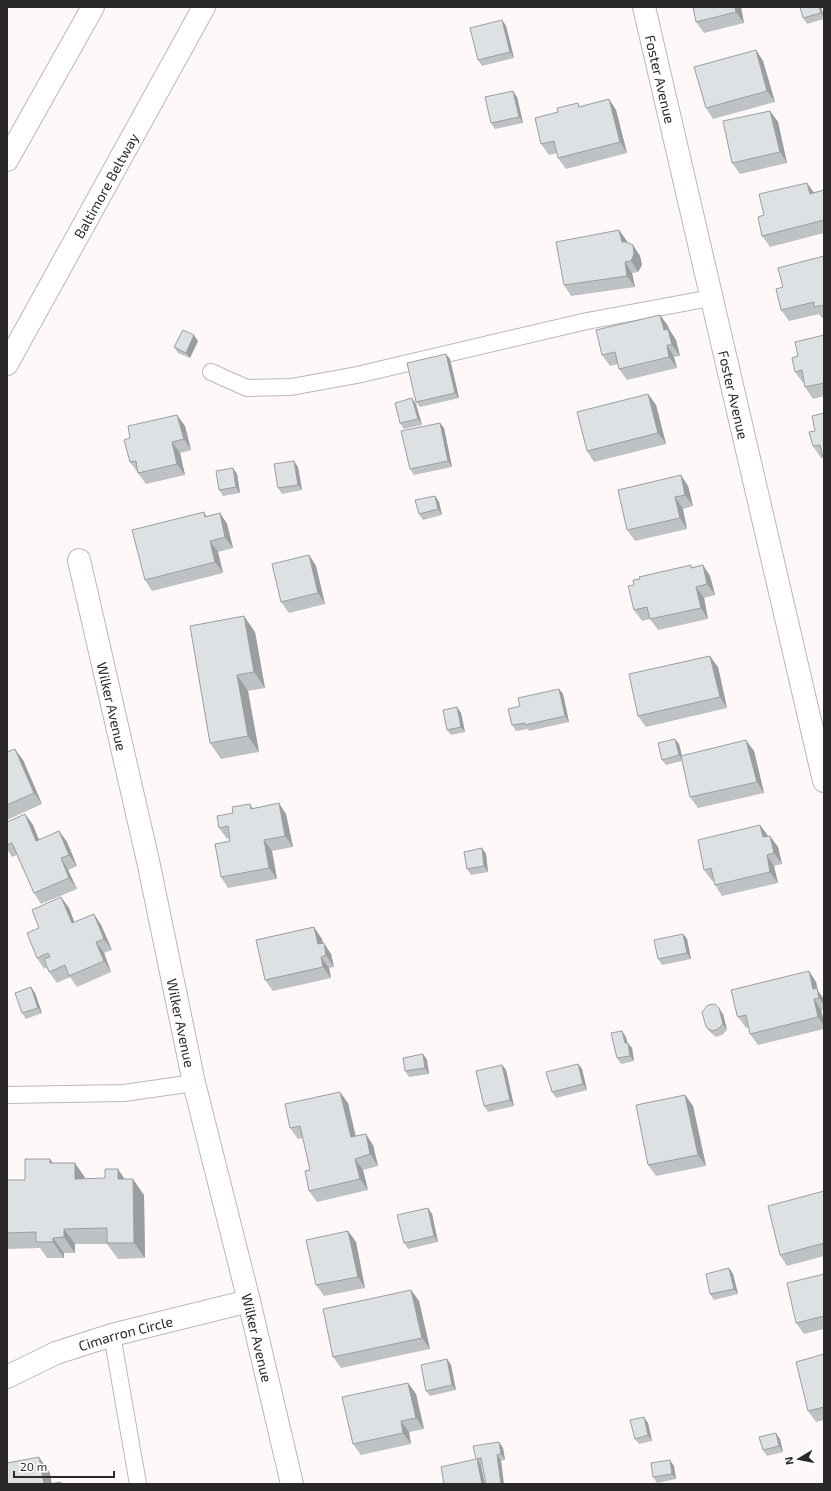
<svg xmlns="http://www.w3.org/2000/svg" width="831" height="1491" font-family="'Exo 2',sans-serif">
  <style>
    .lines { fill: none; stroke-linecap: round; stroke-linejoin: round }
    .lane-casing { stroke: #bcb7b8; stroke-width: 18 }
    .street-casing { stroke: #bcb7b8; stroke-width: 24 }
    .highway-casing { stroke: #bcb7b8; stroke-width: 24 }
    .lane { stroke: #fff; stroke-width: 16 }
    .street { stroke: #fff; stroke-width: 22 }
    .highway { stroke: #fff; stroke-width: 22 }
    .wall { fill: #bec2c4 }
    .shaded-wall { fill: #9b9ea0 }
    .building { fill: #dde1e4; stroke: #9b9ea0 }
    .labels { text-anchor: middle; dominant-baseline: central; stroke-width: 3; stroke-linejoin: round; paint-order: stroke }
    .street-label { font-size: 14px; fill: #2a2828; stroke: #fff }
  </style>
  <rect width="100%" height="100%" fill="#fef8f9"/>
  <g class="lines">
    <g class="lane-casing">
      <path id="lane" d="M211,372L247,388L291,387L357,375L587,321L711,298
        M7,1095L124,1093L194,1083
        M112,1335L138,1484"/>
    </g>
    <g class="street-casing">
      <g id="street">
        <path id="s1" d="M644,7L824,781"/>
        <path id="s2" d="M79,560L148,861L194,1083L249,1301L292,1484"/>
        <path id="s3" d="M7,1377L56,1353L112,1335L249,1301"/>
      </g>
    </g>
    <g class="highway-casing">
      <g id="highway">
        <path d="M7,160L93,7"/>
        <path id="s4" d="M7,364L204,7"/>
      </g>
    </g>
    <use href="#lane" class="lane"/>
    <use href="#street" class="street"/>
    <use href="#highway" class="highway"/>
  </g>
  <path class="wall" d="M693,7H741L744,23L704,33L696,22Z
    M800,7H821L824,17V19L807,24L803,18Z
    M502,20L506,26L514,58L482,66L478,60Z
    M756,50L763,61L775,102L713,119L706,108Z
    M517,97L523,123L495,129L491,123Z
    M609,99L616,110L627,153L566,169L558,158L557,153L549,155L541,144L581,106Z
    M770,111L778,122L787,163L740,174L732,163Z
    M824,190V233L770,247L762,236L764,215L814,192Z
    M619,230L627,242L633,245L640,256L642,265L638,272L632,273L635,287L571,296L564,285Z
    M824,256V318H822L819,314L789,321L781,310L783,287Z
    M660,315L668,326L669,329L676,340L680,356L674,357L677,368L627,380L619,369L618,364L610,366L602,355Z
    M824,335V396L813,399L805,387L804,382L803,383L795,372L798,356Z
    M198,341L190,358L178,353L174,347Z
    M450,359L459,398L420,407L416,402Z
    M648,394L656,405L666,444L594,462L587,451Z
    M416,404L422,425L404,429L400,423Z
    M177,415L185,426L191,450L180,453L185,475L146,484L130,462V438Z
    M812,416L823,457L821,458L813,446L815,431Z
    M444,428L452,467L414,475L410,469Z
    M298,467L302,490L282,494L278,488Z
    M237,474L240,493L223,496L219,490Z
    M688,486L693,506L683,509L687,529L635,541L627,530Z
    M435,496L439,502L442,515L423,520L419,514Z
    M204,512L207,516L220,513L227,524L233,548L218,552L223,573L152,591L145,580Z
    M309,555L316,566L325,604L289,613L281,602Z
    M703,565L710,576L715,595L704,598L708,619L658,630L650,619L642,621L634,610V585L692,567Z
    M190,626L255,632L265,688L248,691L259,752L221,759L210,743Z
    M718,667L727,708L646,727L638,716Z
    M559,689L563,694L569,722L529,731L528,729L516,731L512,725L520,706Z
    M457,707L461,713L465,732L451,735L447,730Z
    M675,739L679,744L682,756L754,751L764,793L698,808L690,797L682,761L666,765L662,760Z
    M7,752L23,760L42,804L7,820Z
    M250,804L253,808L286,814L293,847L272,851L277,879L228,888L221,877L230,841V838L227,839L219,828L233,813Z
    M25,814L33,825L39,840L59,831L67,842L77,866L68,870L77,889L41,904L34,893L17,855L12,857L7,849V822Z
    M760,825L768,836L778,847L782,864L774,866L778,883L722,896L715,885L714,881H712L704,870Z
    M482,848L486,854L488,872L471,875L467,869Z
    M61,897L69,908L74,922L94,914L101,925L112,950L104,953L111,972L77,987L70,977L57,983L49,972L47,967L44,969L37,958L39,928Z
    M683,934L687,939L691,959L662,965L658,959Z
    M322,939L323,943L331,954L334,967L329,968L331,978L273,991L265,980Z
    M809,971L816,982L818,991L824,999V1010H821L824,1022V1029L758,1045L750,1034L749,1027L746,1028L737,1015Z
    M31,987L35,993L42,1013L26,1019L22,1013Z
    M723,1014L727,1030L722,1035L716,1037L710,1032L706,1027Z
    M626,1037L627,1043L632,1048L634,1061L621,1064L617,1058Z
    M423,1054L427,1060L429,1074L409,1077L405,1071Z
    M578,1064L582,1069L587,1090L556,1098L552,1092Z
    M502,1065L506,1070L514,1106L488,1112L484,1106Z
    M685,1095L693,1106L706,1166L656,1176L648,1165Z
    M348,1103L356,1136L373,1145L378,1166L363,1170L368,1190L317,1202L309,1191L310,1170L303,1138L298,1139L290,1128Z
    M53,1163L86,1179H125L144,1195L145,1258L118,1259L107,1244H75V1253H64V1258H47L40,1248L7,1249V1180H25Z
    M824,1191V1256L787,1266L780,1255Z
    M432,1214L438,1242L408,1249L404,1243Z
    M348,1231L356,1242L365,1288L324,1296L316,1285Z
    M729,1268L733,1274L738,1294L714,1300L710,1294Z
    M824,1274V1329L804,1334L796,1323Z
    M411,1290L419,1301L430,1349L341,1368L333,1357Z
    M824,1354V1420L816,1422L808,1411Z
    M447,1359L451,1365L456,1390L430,1396L426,1391Z
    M408,1383L416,1394L424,1429L409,1432L411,1444L361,1455L353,1444Z
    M648,1423L652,1441L639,1444L635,1439Z
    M780,1439L783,1452L767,1456L763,1450Z
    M499,1442L503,1448L505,1460L481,1465L485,1484H444Z
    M674,1466L676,1479L657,1483L653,1477Z"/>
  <path class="shaded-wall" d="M735,7H741L744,23L736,12Z
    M819,7H821L824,18L821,13Z
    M502,20L506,26L514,58L510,52Z
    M756,50L763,61L775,102L767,91Z
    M513,91L517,97L523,123L519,117Z
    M609,99L616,110L627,153L620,142Z
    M770,111L778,122L787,163L780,152Z
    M807,183L815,194H810Z
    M619,230L627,241L629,253L622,242Z
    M633,245L640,256L642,265L638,272L631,261Z
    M625,262L632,273L635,287L627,276Z
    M660,315L668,326L669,329L676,340L680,356L672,345L664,330Z
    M194,335L198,341L190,358L186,353Z
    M667,345L674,357L677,368L669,357Z
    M446,354L450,359L459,398L455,393Z
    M648,394L656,405L666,444L658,433Z
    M412,398L416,404L422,425L418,419Z
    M177,415L185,426L191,450L184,439Z
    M440,423L444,428L452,467L448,461Z
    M172,442L180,453L185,475L177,464Z
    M294,461L298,467L302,490L298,485Z
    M233,468L237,474L240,493L236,487Z
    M681,475L688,486L693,506L685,495Z
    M435,496L439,502L442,515L438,509Z
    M675,497L683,509L687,529L680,518Z
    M220,513L227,524L233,548L225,537Z
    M210,541L218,552L223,573L215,562Z
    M309,555L316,566L325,604L318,593Z
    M703,565L710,576L715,595L707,584Z
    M696,587L704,598L708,619L701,608Z
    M244,616L255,632L265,688L254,672Z
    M710,656L718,667L727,708L720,697Z
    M237,675L248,691L259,752L248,736Z
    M559,689L563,694L569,722L565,716Z
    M457,707L461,713L465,732L461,727Z
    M675,739L679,744L683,761L679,755Z
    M746,740L754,751L764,793L757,782Z
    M15,749L23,760L42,804L34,793Z
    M279,803L286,814L293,847L285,836Z
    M25,814L33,825L44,852L36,841Z
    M760,825L768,836L763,837Z
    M59,831L67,842L77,866L69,855Z
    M770,836L778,847L782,864L774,853Z
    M264,840L272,851L277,879L269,868Z
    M482,848L486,854L488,872L484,866Z
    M767,855L774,866L778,883L770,872Z
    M61,858L68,870L77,889L69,878Z
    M61,897L69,908L79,934L72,923Z
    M94,914L101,925L112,950L104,939Z
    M314,927L322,939L325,955L318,944Z
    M683,934L687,939L691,959L687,953Z
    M96,942L104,953L111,972L104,961Z
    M324,943L331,954L334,967L326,955Z
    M321,957L329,968L331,978L323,967Z
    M809,971L816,982L818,991L824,999V1005L813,989Z
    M31,987L35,993L42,1013L38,1008Z
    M814,999L821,1010L824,1022V1026L818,1017Z
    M719,1008L723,1014L727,1030L723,1024Z
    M622,1031L626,1037L629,1049L625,1043Z
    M628,1043L632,1048L634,1061L630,1056Z
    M423,1054L427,1060L429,1074L425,1068Z
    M578,1064L582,1069L587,1090L583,1084Z
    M502,1065L506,1070L514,1106L510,1100Z
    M340,1092L348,1103L358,1148L351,1137Z
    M685,1095L693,1106L706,1166L698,1155Z
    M366,1134L373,1145L378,1166L370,1154Z
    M50,1159L61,1174L50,1163Z
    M355,1159L363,1170L368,1190L360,1179Z
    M75,1163L86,1179H75Z
    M118,1169L128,1184L118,1179Z
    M133,1179L144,1195L145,1258L134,1243Z
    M428,1208L432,1214L438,1242L434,1236Z
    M64,1229L75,1244V1253L64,1237Z
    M348,1231L356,1242L365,1288L358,1277Z
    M53,1238L64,1253V1258L53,1242Z
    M729,1268L733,1274L738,1294L734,1289Z
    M411,1290L419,1301L430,1349L422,1338Z
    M447,1359L451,1365L456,1390L452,1385Z
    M408,1383L416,1394L424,1429L416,1418Z
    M644,1417L648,1423L652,1441L648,1435Z
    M401,1421L409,1432L411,1444L403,1433Z
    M776,1433L780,1439L783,1452L779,1446Z
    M499,1442L503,1448L505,1460L501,1454Z
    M497,1455L501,1460L504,1484H501Z
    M39,1457L50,1473L52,1484H44Z
    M477,1459L481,1465L485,1484H482Z
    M670,1460L674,1466L676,1479L672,1474Z"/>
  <path class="building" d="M693,7H735L736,12L696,22Z
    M800,7H819L821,13L803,18Z
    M502,20L510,52L478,60L470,28Z
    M756,50L767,91L706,108L694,67Z
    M513,91L519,117L491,123L485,97Z
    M609,99L620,142L558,158L554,141L541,144L535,118L558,112L557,108L578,103L579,107Z
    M770,111L780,152L732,163L723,121Z
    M807,183L810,194L824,190V220L762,236L758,217L764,215L759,194Z
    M619,230L622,242H626L633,245L634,254L631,261L625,262L627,276L564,285L556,242Z
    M824,256V305L814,307V302L781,310L776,289L783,287L778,268Z
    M660,315L664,330L668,329L672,345H667L669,357L619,369L615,352L602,355L596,330Z
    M183,330L194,335L186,353L174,347Z
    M824,335V383L805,387L802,370L795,372L792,358L798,356L795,342Z
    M446,354L455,393L416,402L407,363Z
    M648,394L658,433L587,451L577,412Z
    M412,398L418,419L400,423L395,403Z
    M824,413V461L820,445L813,446L809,432L815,431L812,416Z
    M177,415L184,439L172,442L177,464L138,473L136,461L130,462L124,440L130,438L128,426Z
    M440,423L448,461L410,469L401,431Z
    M294,461L298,485L278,488L274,464Z
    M233,468L236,487L219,490L216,471Z
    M681,475L685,495L675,497L680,518L627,530L618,490Z
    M435,496L438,509L419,514L415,500Z
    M204,512L205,517L220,513L225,537L210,541L215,562L145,580L132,530Z
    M309,555L318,593L281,602L272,564Z
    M691,565V568L703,565L707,584L696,587L701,608L650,619L647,607L634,610L628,586L634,585L633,580L640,579L639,577Z
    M244,616L254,672L237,675L248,736L210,743L190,626Z
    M710,656L720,697L638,716L629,674Z
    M559,689L565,716L525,725V723L512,725L508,709L520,706L518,698Z
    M457,707L461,727L447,730L443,710Z
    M675,739L679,755L662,760L658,743Z
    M746,740L757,782L690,797L681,756Z
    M15,749L34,793L7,805V752Z
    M279,803L285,836L264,840L269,868L221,877L215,844L230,841L228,826L219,828L217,816L233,813L232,807L250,804L251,809Z
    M25,814L36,841L59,831L69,855L61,858L69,878L34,893L12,843L7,845V822Z
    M760,825L763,837L770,836L774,853L767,855L770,872L715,885L711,868L704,870L698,840Z
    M482,848L484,866L467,869L464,852Z
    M61,897L72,923L94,914L104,939L96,942L104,961L69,976L65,965L49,972L44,959L50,957L48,953L37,958L27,933L39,928L32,910Z
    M314,927L318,944L324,943L326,955L321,957L323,967L265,980L256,940Z
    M683,934L687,953L658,959L654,940Z
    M809,971L813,989L817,988L819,998L814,999L818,1017L750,1034L746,1015L738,1017L737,1015L731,990Z
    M31,987L38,1008L22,1013L15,993Z
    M715,1004L719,1008L723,1024L718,1029L712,1031L706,1027L702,1012L708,1005Z
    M622,1031L625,1043H628L630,1056L617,1058L611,1033Z
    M423,1054L425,1068L405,1071L403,1058Z
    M578,1064L583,1084L552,1092L546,1072Z
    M502,1065L510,1100L484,1106L476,1071Z
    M340,1092L351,1137L366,1134L370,1154L355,1159L360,1179L309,1191L305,1171L310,1170L300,1126L290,1128L285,1104Z
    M685,1095L698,1155L648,1165L636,1105Z
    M25,1159H50V1163H75V1179L105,1178V1169H118V1179H133L134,1243H107V1228L64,1229V1237L53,1238V1242H36V1232L7,1233V1180H25Z
    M824,1191V1243L780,1255L768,1206Z
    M428,1208L434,1236L404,1243L397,1215Z
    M348,1231L358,1277L316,1285L306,1240Z
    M729,1268L734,1289L710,1294L706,1274Z
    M824,1274V1316L796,1323L787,1283Z
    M411,1290L422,1338L333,1357L323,1309Z
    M824,1354V1407L808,1411L796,1362Z
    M447,1359L452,1385L426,1391L421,1365Z
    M408,1383L416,1418L401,1421L403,1433L353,1444L342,1397Z
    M644,1417L648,1435L635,1439L630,1420Z
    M776,1433L779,1446L763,1450L759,1437Z
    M499,1442L501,1454L497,1455L501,1484H486L481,1458L477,1459L482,1484H444L441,1467L476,1459L473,1446Z
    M39,1457L44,1484H7V1463Z
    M670,1460L672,1474L653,1477L651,1463Z
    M61,1482V1484H49Z"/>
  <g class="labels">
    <g class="street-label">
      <text stroke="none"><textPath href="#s1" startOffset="74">Foster Avenue</textPath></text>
      <text stroke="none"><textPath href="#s4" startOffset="204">Baltimore Beltway</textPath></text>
      <text stroke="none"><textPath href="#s1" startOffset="398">Foster Avenue</textPath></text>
      <text stroke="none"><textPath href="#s2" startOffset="150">Wilker Avenue</textPath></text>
      <text stroke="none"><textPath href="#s2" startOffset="474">Wilker Avenue</textPath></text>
      <text stroke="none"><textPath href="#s3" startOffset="127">Cimarron Circle</textPath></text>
      <text stroke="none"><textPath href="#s2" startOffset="798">Wilker Avenue</textPath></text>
    </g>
  </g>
  <rect width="831" height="1491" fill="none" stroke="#2a2828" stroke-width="16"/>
  <g transform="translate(799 1459) rotate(260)" stroke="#ffffff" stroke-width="3" paint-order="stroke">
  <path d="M0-3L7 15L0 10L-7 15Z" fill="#2a2828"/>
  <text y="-6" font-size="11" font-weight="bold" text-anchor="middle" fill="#2a2828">N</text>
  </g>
  <path d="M14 1471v6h100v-6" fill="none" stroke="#2a2828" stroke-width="2"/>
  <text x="20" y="1471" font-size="12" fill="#2a2828" stroke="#ffffff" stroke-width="3" paint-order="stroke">20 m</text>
</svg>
